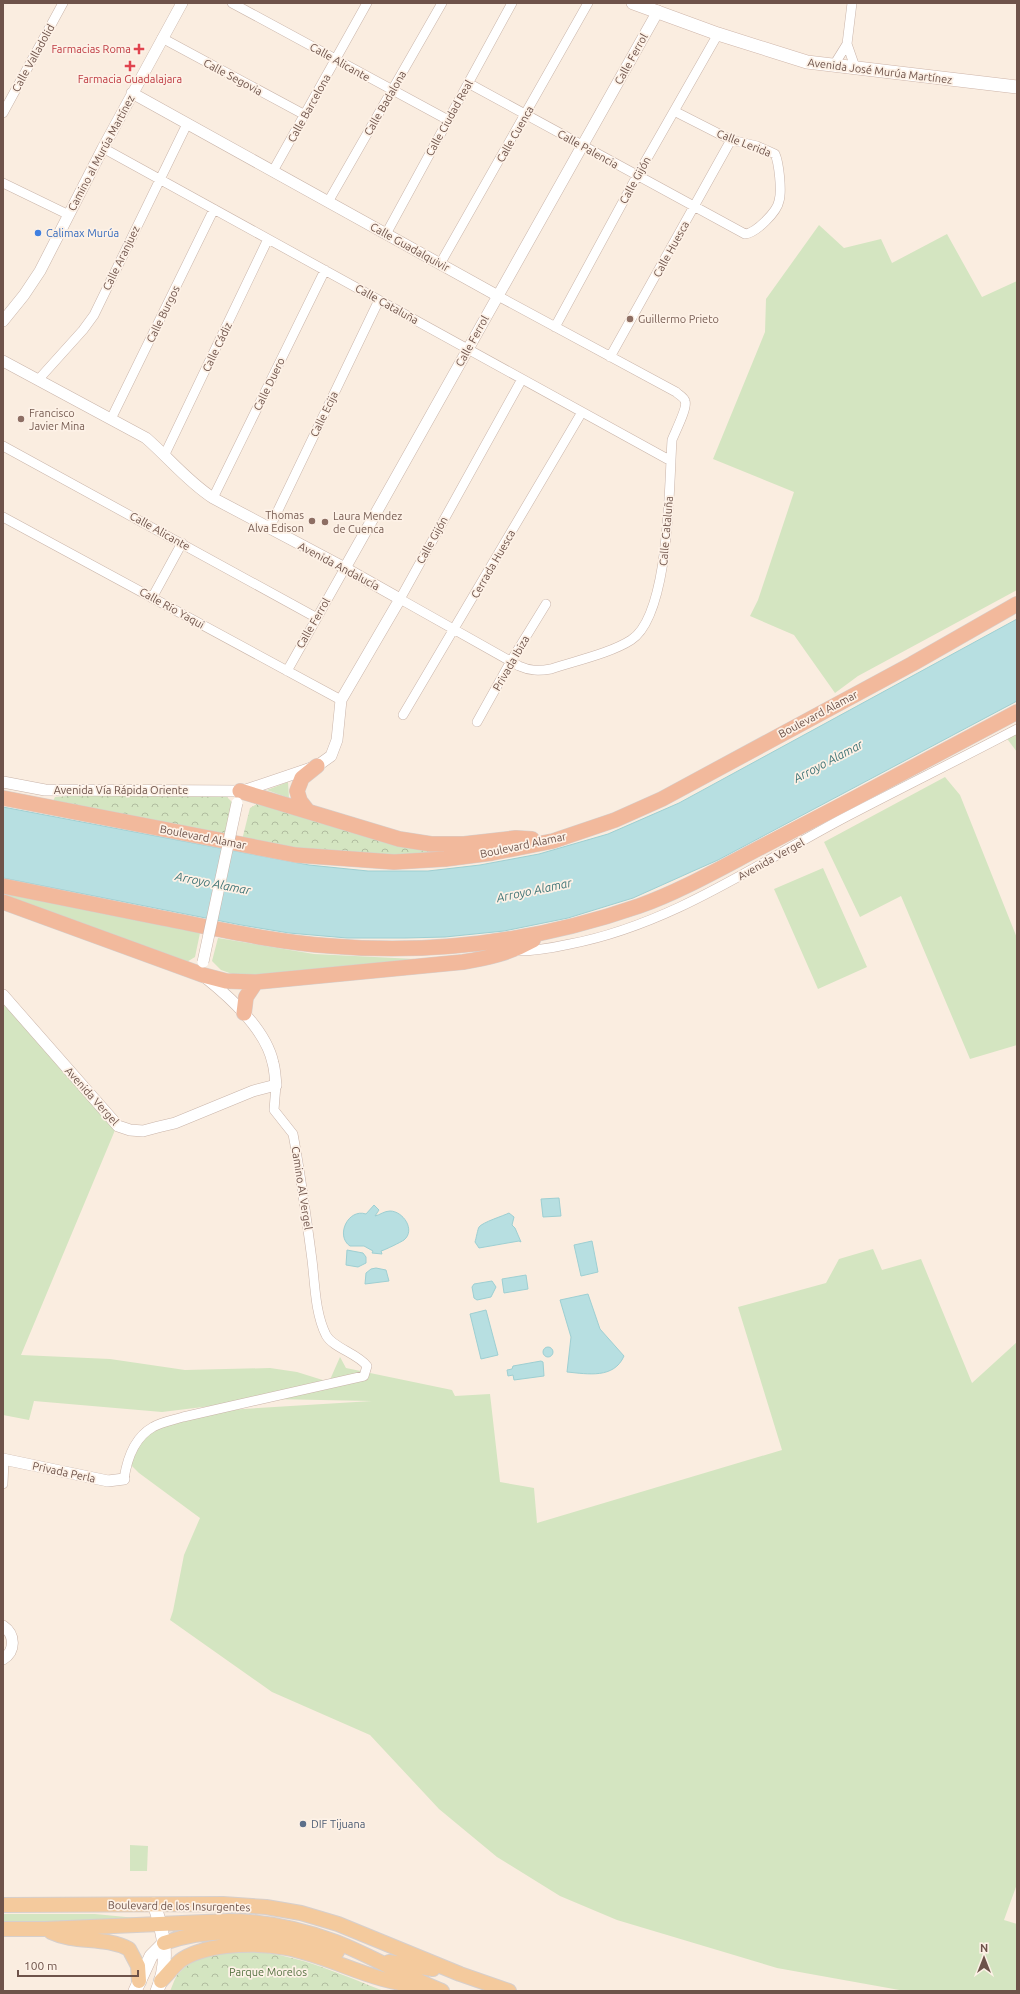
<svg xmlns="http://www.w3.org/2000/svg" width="1020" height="1994" font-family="Ubuntu,sans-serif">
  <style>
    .grass { fill: #d4e5c1 }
    .forest { fill: url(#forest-crowns) }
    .water { fill: #b7dfe1; stroke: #9ecfd2 }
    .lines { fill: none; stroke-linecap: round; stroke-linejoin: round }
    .minor-casing { stroke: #c9b4a9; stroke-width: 10 }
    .tertiary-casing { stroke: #c9b4a9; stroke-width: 12 }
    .secondary-casing { stroke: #ceb5a9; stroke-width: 14 }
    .primary-casing { stroke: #d6cfcc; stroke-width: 16 }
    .trunk-casing { stroke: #d6cfcc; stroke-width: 16 }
    .minor { stroke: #fff; stroke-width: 9 }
    .tertiary { stroke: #fff; stroke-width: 11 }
    .secondary { stroke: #fff; stroke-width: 13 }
    .primary { stroke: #f4ca9d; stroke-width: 14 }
    .trunk { stroke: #f2b99c; stroke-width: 15 }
    .tertiary-bridge-casing { stroke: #c9b4a9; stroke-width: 12; stroke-linecap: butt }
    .tertiary-bridge { stroke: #fff; stroke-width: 11 }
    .health-dot { fill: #e0444e; stroke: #fdf1e6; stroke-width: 1.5 }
    .shop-dot { fill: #3f7fe0; stroke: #fdf1e6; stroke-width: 1.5 }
    .education-dot { fill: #8d6e63; stroke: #fdf1e6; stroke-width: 1.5 }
    .service-dot { fill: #5c6f8a; stroke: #fdf1e6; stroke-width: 1.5 }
    .labels { text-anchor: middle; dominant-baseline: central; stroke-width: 3.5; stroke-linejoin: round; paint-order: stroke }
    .health-label { font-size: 11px; fill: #be3a42; stroke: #fdf1e6; text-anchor: end }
    .street-label { font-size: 11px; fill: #6e534a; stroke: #fdf1e6 }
    .shop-label { font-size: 11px; fill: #366cbe; stroke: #fdf1e6; text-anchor: start }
    .education-label { font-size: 11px; fill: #785e54; stroke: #fdf1e6; text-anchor: start }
    .service-label { font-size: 11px; fill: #4e5e75; stroke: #fdf1e6; text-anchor: start }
    .park-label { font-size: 11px; fill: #577343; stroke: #fdf1e6 }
    .water-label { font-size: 12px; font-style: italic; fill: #437779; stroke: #fdf1e6 }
  </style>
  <defs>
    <pattern id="forest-crowns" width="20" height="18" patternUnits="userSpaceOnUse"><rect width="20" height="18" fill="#d4e5c1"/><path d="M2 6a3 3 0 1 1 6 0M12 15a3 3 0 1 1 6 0" fill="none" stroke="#b0bc9f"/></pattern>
  </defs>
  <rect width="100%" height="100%" fill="#faede0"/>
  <path class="grass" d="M819,225L844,248L881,239L892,263L947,234L982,297L1017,281V590L858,676L835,693L794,635L750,616L758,600L794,492L713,459L765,332L766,299Z
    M1017,729V752L1005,736Z
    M945,777L960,795L1017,938V1045L970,1059L901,896L860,917L824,842Z
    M288,782L289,798L267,790Z
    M823,868L867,967L818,989L774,889Z
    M3,891L200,933L195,957L185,963L3,895Z
    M218,938L314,954L415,959L268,975H235L221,970L212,961Z
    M3,993L118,1123L21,1355L110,1359L185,1370L270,1368L297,1372L329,1382L340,1357L346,1368L452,1390L455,1396L490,1394L500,1482L534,1488L537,1523L782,1450L738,1307L826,1283L839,1259L873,1249L882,1270L921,1259L972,1383L1017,1342V1884L1004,1920L1017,1924V1991H905L777,1968L617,1920L560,1896L497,1857L439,1809L370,1735L272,1692L170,1620L173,1611L184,1555L200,1518L139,1473L128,1462L134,1450L154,1427L210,1411L372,1401L269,1399L162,1412L34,1401L29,1420L3,1415Z
    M130,1845L148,1846L147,1871H130Z
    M3,1914H95L136,1918L3,1925Z"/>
  <path class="forest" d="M95,794L226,796L233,803L226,835L53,801L55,797Z
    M257,804L457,850L410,857L345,855L242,840L250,808Z
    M247,1951C295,1953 340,1974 384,1991H170C173,1985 175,1976 180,1972C196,1954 225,1954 247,1951Z"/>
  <path class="water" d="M1017,619V701L718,860L691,872L633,898L568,918L504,931L445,937L405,938H347L289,933L241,925L3,878V807L309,865L368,871H428L480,865L539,854L608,834L679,803Z
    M559,1198L561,1216L543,1217L541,1199Z
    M374,1205L379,1210L375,1216C380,1215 384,1211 390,1211C403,1211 416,1230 404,1240C401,1242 385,1250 381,1251L382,1254L372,1253L373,1251L364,1246H350C335,1236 348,1208 366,1214Z
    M509,1213L514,1217L512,1225L515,1228L521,1242L519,1241L479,1248L475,1242C476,1239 478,1228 479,1227C483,1222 503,1216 509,1213Z
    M592,1241L598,1272L581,1276L574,1245Z
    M347,1250L363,1253L366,1257V1263L358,1267L346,1265Z
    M376,1268L386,1270L389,1281L365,1284L366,1273L371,1269Z
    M526,1275L528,1289L504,1293L502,1279Z
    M492,1281L496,1287L491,1297L477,1300L474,1298L472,1287L474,1284Z
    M588,1294L600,1329L624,1356C614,1379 588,1374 567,1372L571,1337L560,1300Z
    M486,1310L498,1355L481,1359L470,1314Z
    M543 1352a5 5 0 1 1 10 0a5 5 0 1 1-10 0Z
    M541,1361L543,1362L544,1376L514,1380L513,1375L508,1376L507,1370L512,1369L513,1366Z"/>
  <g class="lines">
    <g class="minor-casing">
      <path id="minor" d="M232,3L448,120
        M162,38L305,115
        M847,44L855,67
        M834,65L847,44L852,3
        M468,83L745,234C756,233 777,212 779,201C782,191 779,163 775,154L757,146L731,140L674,111
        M3,113L63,3
        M103,148L671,461
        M273,171L367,3
        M3,183L69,215
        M328,202L442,3
        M386,234L512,3
        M440,264L588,3
        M498,296L676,392C679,395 684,397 685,401C688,407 675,432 672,440C669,484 670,615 631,640C611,653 575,661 551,669C539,671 530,671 519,666L400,599L522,379
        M555,327L637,176L718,34
        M610,357L731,140
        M38,380L83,330L94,315L187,124
        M111,419L214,209
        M3,446L317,618
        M165,454L268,239
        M213,498L325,270
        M3,517L341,700
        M269,529L379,300
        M152,598L182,543
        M287,671L345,568
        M403,715L582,412
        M477,722L511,661L546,604
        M516,951C534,951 552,948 570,944C669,925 752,867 840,820C899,789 958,760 1017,729
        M124,1479C127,1459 135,1437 153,1427C161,1422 173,1420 183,1417L364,1376L367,1366C357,1353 333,1348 326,1335C315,1313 315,1284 312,1260C307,1222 302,1184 295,1145L293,1134L274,1110L276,1085
        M3,1484L4,1459"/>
    </g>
    <g class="tertiary-casing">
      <path id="tertiary" d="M132,93L498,296
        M3,321L24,295L40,271L103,148L182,3
        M3,361L146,438C169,458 187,481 213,498L345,568L400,599L341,700L337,740L331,756L317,766L240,792
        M345,568L658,11
        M3,782L45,790L240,791
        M3,995L118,1126L130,1130L143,1131L158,1127L175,1123L253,1091L276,1085C275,1077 275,1070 273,1063C266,1030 231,998 206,978
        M3,1459L108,1481L124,1479
        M3,1626C15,1634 16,1651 3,1659"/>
    </g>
    <g class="secondary-casing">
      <path id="secondary" d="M633,3L718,34L807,62L1017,87
        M154,1904C164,1934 170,1961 157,1991
        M135,1991L151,1956L164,1943"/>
    </g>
    <g class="primary-casing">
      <path id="primary" d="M3,1905L223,1904L266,1907L301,1913L338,1924L460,1974L509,1991
        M3,1929H45L228,1921C265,1921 301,1929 336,1942C372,1956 406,1977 442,1991
        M51,1932C76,1944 104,1936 129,1949L138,1966L139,1981
        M164,1943C220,1923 283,1934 337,1952
        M389,1962L433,1969
        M161,1981C167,1975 173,1967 180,1961C192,1952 210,1948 226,1946C246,1944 266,1944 286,1948C334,1957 371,1983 423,1986"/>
    </g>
    <g class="trunk-casing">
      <path id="trunk" d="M240,791L399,839L431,844H464L516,838L532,839
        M3,798L296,855L394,862L445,859L492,853L553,841L615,820L662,799L912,664L1017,604
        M307,810L300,801L297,791L302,778L317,766
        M3,886C56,897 109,907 162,918C218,929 274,942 331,946C437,955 538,941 639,906C682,891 728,864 769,843C852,800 935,756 1017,712
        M3,902L203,975L226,981L256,982L463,962C488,958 510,953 533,940
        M244,1013L246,997L256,982"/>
    </g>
    <use href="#minor" class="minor"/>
    <use href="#tertiary" class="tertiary"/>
    <use href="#secondary" class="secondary"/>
    <use href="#primary" class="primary"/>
    <use href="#trunk" class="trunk"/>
    <g class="tertiary-bridge-casing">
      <path id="tertiary-bridge" d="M203,962L237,803"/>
    </g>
    <use href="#tertiary-bridge" class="tertiary-bridge"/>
  </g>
  <g class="health-dot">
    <path d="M137 43h4v4h4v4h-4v4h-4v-4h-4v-4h4z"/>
    <path d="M128 60h4v4h4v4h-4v4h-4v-4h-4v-4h4z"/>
  </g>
  <circle class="shop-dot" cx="38" cy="233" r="4"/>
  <g class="education-dot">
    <circle cx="630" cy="319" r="4"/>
    <circle cx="21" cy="419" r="4"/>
    <circle cx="312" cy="521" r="4"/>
    <circle cx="325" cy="522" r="4"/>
  </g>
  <circle class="service-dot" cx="303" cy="1824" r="4"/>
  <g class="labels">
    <g class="health-label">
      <text x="131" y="49">Farmacias Roma</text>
      <text x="130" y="79" text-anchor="middle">Farmacia Guadalajara</text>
    </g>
    <g class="street-label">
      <text transform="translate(33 58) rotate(-61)">Calle Valladolid</text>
      <text transform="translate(631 59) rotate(-61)">Calle Ferrol</text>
      <text transform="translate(340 62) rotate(29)">Calle Alicante</text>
      <text transform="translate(880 71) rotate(7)">Avenida José Murúa Martínez</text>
      <text transform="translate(233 77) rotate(28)">Calle Segovia</text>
      <text transform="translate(385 103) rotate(-60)">Calle Badalona</text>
      <text transform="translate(309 108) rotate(-61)">Calle Barcelona</text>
      <text transform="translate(449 118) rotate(-61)">Calle Ciudad Real</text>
      <text transform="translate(515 134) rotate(-60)">Calle Cuenca</text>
      <text transform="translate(744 143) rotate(21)">Calle Lerida</text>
      <text transform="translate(588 149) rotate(29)">Calle Palencia</text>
      <text transform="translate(101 153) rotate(-62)">Camino al Murúa Martínez</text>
      <text transform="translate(635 180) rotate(-61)">Calle Gijón</text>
      <text transform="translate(410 247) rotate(29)">Calle Guadalquivir</text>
      <text transform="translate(671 249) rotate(-61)">Calle Huesca</text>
      <text transform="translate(121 258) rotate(-64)">Calle Aranjuez</text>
      <text transform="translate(387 304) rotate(29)">Calle Cataluña</text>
      <text transform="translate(163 314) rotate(-64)">Calle Burgos</text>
      <text transform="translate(472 341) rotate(-61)">Calle Ferrol</text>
      <text transform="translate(217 347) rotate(-64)">Calle Cádiz</text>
      <text transform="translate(269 384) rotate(-64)">Calle Duero</text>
      <text transform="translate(324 414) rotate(-64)">Calle Ecija</text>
      <text transform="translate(160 531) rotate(29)">Calle Alicante</text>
      <text transform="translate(666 531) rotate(-85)">Calle Cataluña</text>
      <text transform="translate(432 540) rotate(-61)">Calle Gijón</text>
      <text transform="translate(493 564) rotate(-60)">Cerrada Huesca</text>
      <text transform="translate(339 566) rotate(28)">Avenida Andalucía</text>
      <text transform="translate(172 608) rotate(29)">Calle Río Yaqui</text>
      <text transform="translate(313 623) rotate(-60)">Calle Ferrol</text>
      <text transform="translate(511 663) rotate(-60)">Privada Ibiza</text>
      <text transform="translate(818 714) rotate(-28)">Boulevard Alamar</text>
      <text x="121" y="790">Avenida Vía Rápida Oriente</text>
      <text transform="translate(203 837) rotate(11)">Boulevard Alamar</text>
      <text transform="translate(523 845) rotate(-12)">Boulevard Alamar</text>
      <text transform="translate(771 859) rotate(-29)">Avenida Vergel</text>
      <text transform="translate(92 1096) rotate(48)">Avenida Vergel</text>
      <text transform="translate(302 1188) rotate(81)">Camino Al Vergel</text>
      <text transform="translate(64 1472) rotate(12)">Privada Perla</text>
      <text transform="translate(179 1906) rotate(1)">Boulevard de los Insurgentes</text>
    </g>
    <g class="shop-label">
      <text x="46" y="233">Calimax Murúa</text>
    </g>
    <g class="education-label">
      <text x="638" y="319">Guillermo Prieto</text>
      <text x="29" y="413">Francisco<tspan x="29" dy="13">Javier Mina</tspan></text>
      <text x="304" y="515" text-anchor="end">Thomas<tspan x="304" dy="13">Alva Edison</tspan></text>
      <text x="333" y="516">Laura Mendez<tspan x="333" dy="13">de Cuenca</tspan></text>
    </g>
    <g class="service-label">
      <text x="311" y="1824">DIF Tijuana</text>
    </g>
    <g class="park-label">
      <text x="268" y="1972">Parque Morelos</text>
    </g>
    <g class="water-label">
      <text transform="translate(828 761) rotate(-28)">Arroyo Alamar</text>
      <text transform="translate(213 883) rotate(11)">Arroyo Alamar</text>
      <text transform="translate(534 890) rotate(-12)">Arroyo Alamar</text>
    </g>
  </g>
  <rect width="1020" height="1994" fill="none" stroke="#6e534a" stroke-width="8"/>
  <g transform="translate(984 1958)" stroke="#fdf1e6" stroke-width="3" paint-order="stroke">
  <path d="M0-3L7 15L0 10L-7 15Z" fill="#6e534a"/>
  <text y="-6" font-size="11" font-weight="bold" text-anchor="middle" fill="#6e534a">N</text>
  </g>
  <path d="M18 1970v6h120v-6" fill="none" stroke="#6e534a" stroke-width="2"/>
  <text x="24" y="1970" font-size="12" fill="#6e534a" stroke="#fdf1e6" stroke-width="3" paint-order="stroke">100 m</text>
</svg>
